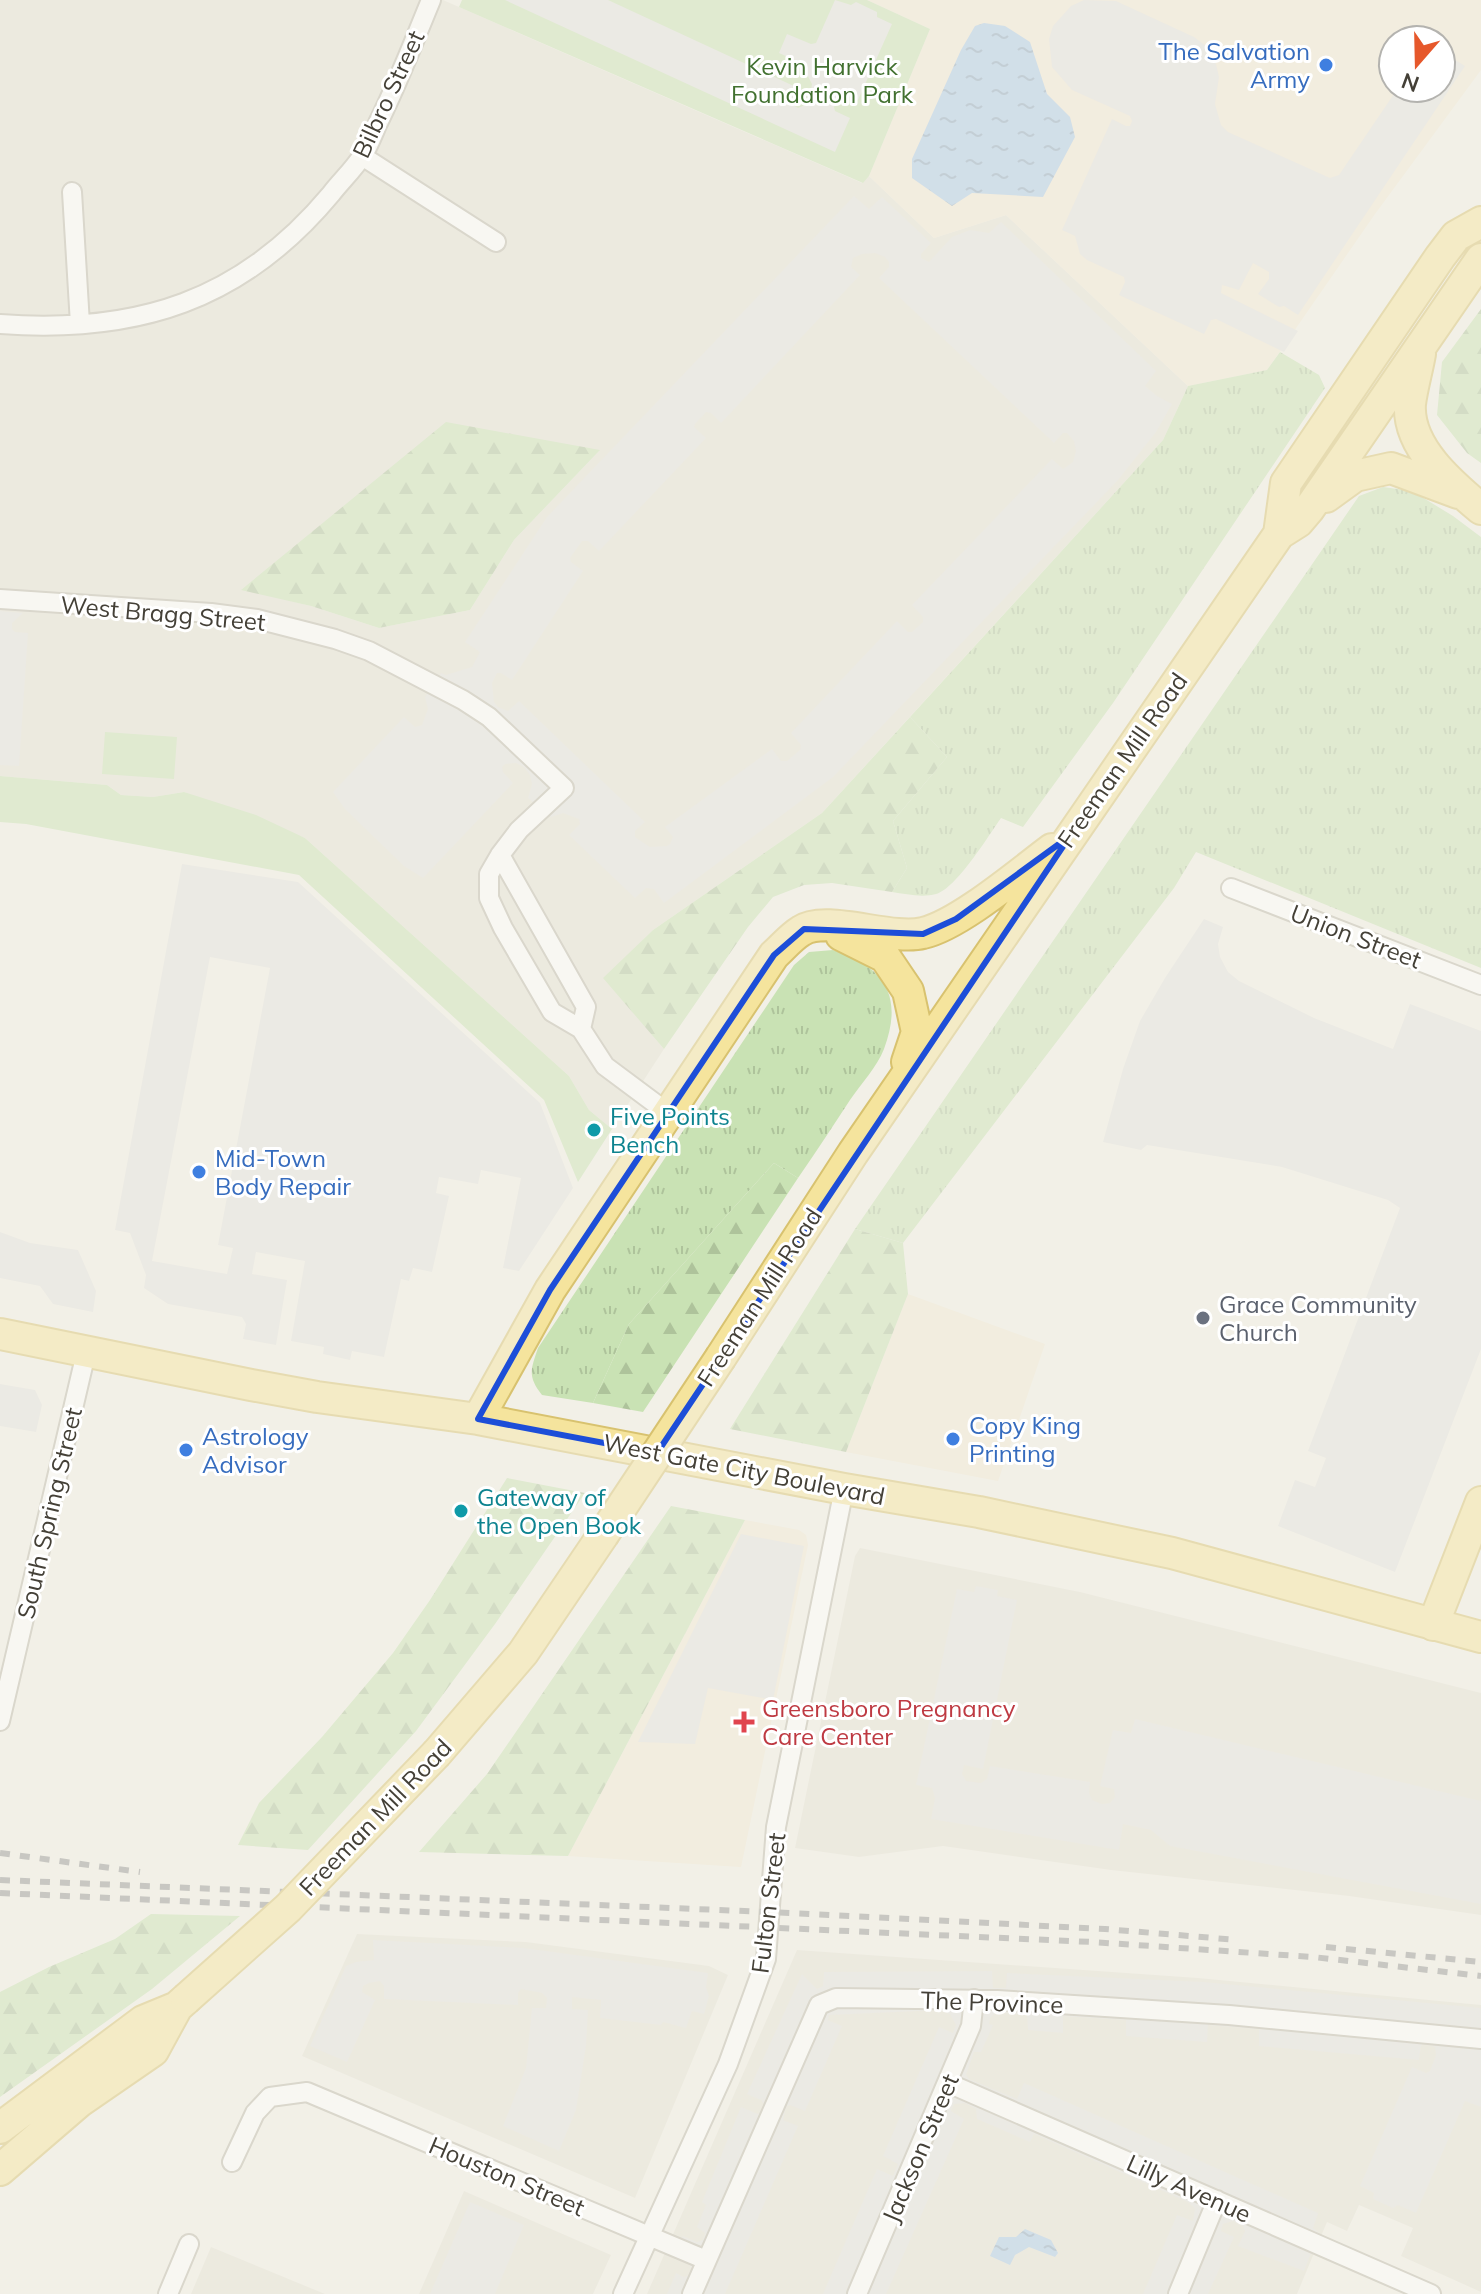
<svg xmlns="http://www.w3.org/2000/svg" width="1481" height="2294" font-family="Mulish,sans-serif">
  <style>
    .residential { fill: #e5e2d6; fill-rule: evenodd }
    .commercial { fill: #f2e8d4; fill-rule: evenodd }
    .grass { fill: url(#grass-tufts) }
    .forest { fill: url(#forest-firs) }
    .park { fill: #c9e2b4 }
    .parking { fill: #e3e2df; fill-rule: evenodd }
    .water { fill: url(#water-ripples) }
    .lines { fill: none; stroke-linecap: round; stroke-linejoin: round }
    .street-casing { stroke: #bcb8ab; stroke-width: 22 }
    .primary-casing { stroke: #d8c26f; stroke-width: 34 }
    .street { stroke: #fff; stroke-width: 18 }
    .primary { stroke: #f5e49d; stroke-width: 30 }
    .rail { stroke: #969696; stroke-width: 6; stroke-dasharray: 10 10; stroke-linecap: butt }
    .primary-bridge-casing { stroke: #d8c26f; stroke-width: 34; stroke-linecap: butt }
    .primary-bridge { stroke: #f5e49d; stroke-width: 30 }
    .marked { fill: none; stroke: #1d4ed8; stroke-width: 6; stroke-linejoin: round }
    .shop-dot { fill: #3f7fe0; stroke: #fff; stroke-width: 3 }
    .culture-dot { fill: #0f9aa8; stroke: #fff; stroke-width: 3 }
    .worship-dot { fill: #6b7280; stroke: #fff; stroke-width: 3 }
    .health-dot { fill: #e0444e; stroke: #fff; stroke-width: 3 }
    .labels { text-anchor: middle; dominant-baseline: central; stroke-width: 6; stroke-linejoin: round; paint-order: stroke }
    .shop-label { font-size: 24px; fill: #366cbe; stroke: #fff; text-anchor: start }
    .park-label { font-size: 24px; fill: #427130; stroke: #fff }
    .street-label { font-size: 24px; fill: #444037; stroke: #fff }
    .culture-label { font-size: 24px; fill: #0d838f; stroke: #fff; text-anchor: start }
    .worship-label { font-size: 24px; fill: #5b616d; stroke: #fff; text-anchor: start }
    .health-label { font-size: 24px; fill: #be3a42; stroke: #fff; text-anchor: start }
  </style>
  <defs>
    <pattern id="grass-tufts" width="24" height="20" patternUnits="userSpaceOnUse" patternTransform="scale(2)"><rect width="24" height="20" fill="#c9e2b4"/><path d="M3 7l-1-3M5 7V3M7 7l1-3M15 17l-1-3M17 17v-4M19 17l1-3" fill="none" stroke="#aec39b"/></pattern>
    <pattern id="forest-firs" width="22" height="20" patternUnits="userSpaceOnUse" patternTransform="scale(2)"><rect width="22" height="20" fill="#c9e2b4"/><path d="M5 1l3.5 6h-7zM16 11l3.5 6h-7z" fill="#aec39b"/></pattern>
    <pattern id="water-ripples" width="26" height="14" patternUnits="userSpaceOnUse" patternTransform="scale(2)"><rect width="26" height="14" fill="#a9c9e9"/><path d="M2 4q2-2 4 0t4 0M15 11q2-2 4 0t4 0" fill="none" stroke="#8ba5be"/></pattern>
  </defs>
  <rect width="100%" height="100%" fill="#f2f0e7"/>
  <path class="residential" d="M0,0H443L862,183L869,176L934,238L1006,215L1188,386L1163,440L822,813L653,930L604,978L664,1049L612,1129L589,1110L569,1076L305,838L184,792L153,797L121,795L107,785L0,776ZM599,451L514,540L470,610L379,628L311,606L242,589Z
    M860,1548L1080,1592L1481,1693V1915L1349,1896L1111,1870L943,1846L859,1857L795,1848L855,1556Z
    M357,1934L526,1942L709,1966L728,1975L635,2198L302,2056Z
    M797,1950L1198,1978L1481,2005V2292L1401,2256L1413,2228L1359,2205L1347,2231L1327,2222L1297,2294H647Z
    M464,2191L611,2255L593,2294H419Z
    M211,2247L325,2294H191Z"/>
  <path class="commercial" d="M867,0H1481V70L1375,214L1267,370L1188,386L1006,215L934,238L869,176L930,29ZM1393,40H1441V88H1393Z
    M908,1294L1045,1344L998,1481L846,1452Z
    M745,1520L799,1530L806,1535L808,1545L741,1867L568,1856Z"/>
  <path class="grass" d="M1280,352L1319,375L1325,388L1113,703L1023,827L1001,818C989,835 956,889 936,894C922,898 906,894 892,892L907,868L893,821L947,757L910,717L1163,440L1188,386L1267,370Z
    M1383,487L1412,491L1453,516L1481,537V968L1196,852L1174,888L903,1243L855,1229L1359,496Z
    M833,950C884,967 904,995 884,1049C877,1067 861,1084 850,1100C833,1126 816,1152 798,1178L774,1163L629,1324L593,1403L542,1395C527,1376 531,1369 538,1348L794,965L809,952Z"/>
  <path class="forest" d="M1481,309V463L1467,453L1437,415L1442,362Z
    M446,422L600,450L514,540L470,610L379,628L311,606L241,590Z
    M910,717L947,757L893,821L907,868L892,892L832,883L804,885L773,897L748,927L664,1049L603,978L653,930L822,813Z
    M774,1163L798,1178L643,1412L593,1403L629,1324Z
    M855,1229L903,1243L908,1294L846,1452L730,1429Z
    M507,1478L585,1493L495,1624L416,1731L308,1850L238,1845L259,1803L322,1737L393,1653L430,1600Z
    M671,1506L745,1520L568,1856L419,1852L487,1774Z
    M151,1914L240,1916L152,1989L0,2097V1992L49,1967L115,1939Z"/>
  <path class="park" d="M462,0H867L930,29L869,176L863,183L459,7Z
    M105,732L177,737L174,779L102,774Z
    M0,776L107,785L121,795L153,797L184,792L256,815L305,838L569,1076L589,1110L612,1129L578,1182L544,1100L299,875L26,824L0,822Z"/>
  <path class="parking" d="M505,0H608L798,88L792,101L793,105L798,108L809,103L812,84L801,63L779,53L787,34L811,44L816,43L835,0L851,5L856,2L877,12V17L892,24L858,100L841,94L834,107L835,111L850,118L835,152Z
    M1084,0L1116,1L1194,37L1206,46L1216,64L1219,77L1215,104L1221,125L1228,132L1330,178L1339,175L1398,88H1441V51L1465,66L1298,315L1284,306L1279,307L1258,294L1269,279V272L1253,263L1239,290L1222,285L1221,293L1298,331L1284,352L1216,319L1211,320L1204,334L1119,295L1125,282L1124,277L1087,260L1080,254L1075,236L1062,230L1112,119L1126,126H1130L1132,121L1130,116L1072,90L1052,67L1049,39L1053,26L1071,6Z
    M854,196L869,209L882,197L931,243L921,254V258L929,262L952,237L970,230L989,233L1001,222L1156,371L1145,386L1157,396L1172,404L1156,432L1118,480L833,777L664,903L654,889L646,888L635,898L569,835L580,824L579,819L563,813L551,817L528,798L532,784L530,775L524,767L516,763L505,764L502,767L503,772L513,783L423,878L404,866L345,809L333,792L404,717L415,727L422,725L428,709L425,697L441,673L446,675L472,667L480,652L465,642L547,517ZM875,253L885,257L889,262V267L879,278L1054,443L1063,433H1067L1074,441L1076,451L1073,462L1063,469L1052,459L912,605L923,617V622L912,632H908L897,621L791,733L801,745L800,750L787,761H781L772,749L665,827L673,837L670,844L667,846L650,847L635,837V831L645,822L519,701L508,711L498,707L494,702L492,683L497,673H501L512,680L583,571L571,562L570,558L582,541H588L599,551L706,438L694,427L695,424L706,412L711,413L721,423L860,275L851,267L853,258L862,254Z
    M0,611L23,613L12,623V629L15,632L28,633L19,766L0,765Z
    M182,864L298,882L540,1103L573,1188L519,1271L503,1268L521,1178L481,1170L478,1184L439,1177L436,1193L449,1196L432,1272L413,1268L409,1281L401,1279L384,1357L352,1351L350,1360L323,1354L324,1347L291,1341L305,1261L256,1252L252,1274L287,1280L276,1345L243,1339L246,1324L242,1317L168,1304L144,1288L146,1275L130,1233L115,1230ZM210,957L270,968L218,1245L233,1248L227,1274L152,1261Z
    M1204,919L1223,927L1218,944L1220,957L1228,972L1239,981L1314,1018L1393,1049L1410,1004L1481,1031V1349L1395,1572L1278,1526L1295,1480L1315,1487L1326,1458L1308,1451L1400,1208L1388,1200L1282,1167L1147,1145L1141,1150L1103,1142L1123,1069L1140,1021L1165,978Z
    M0,1232L30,1243L78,1250L96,1291L93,1312L53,1304L40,1286L0,1278Z
    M0,1384L35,1390L42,1405L36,1432L0,1426Z
    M741,1534L804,1546L773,1700L708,1688L695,1744L638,1742Z
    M976,1586L998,1590L997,1596L1017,1600L983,1769L964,1765L962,1774L966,1781L981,1783L987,1779L990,1766L1090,1782L1089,1793L1092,1800L1102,1804L1110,1803L1115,1797L1114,1789L1100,1786L1113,1730L1131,1733L1135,1719L1481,1801V1904L1170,1846L1151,1830L1123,1824L1119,1850L931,1819L935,1798L932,1788L916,1785L957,1589L974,1592Z
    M373,1940L524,1948L708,1973L706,1987L709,1996L704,2014L692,2011L686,2028L663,2022L661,2025L600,2018L601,2000L572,1997V2009L588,2010L586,2046L576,2110L559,2151L503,2126L526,2068L532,2008H546L547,1998L542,1993L521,1989L518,1993V2005L384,1999V1986L380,1981L369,1983L363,1986L362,1992L375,2000L347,2062L310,2046L346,1966L356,1962L374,1960Z
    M992,1971L993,1988H1006L1007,1973L1204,1982L1481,2008V2107L1465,2101L1416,2213L1398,2205L1393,2208L1373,2199L1374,2193L1360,2186L1412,2067L1426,2073L1430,2071L1436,2055L1435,2047L1429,2043H1424L1421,2046L1419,2060L1259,2046V2029L1208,2025L1207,2042L1126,2036V2020L1063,2016V2033L1028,2030L1027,2014L996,2012L990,2018L989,2024L993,2025L981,2052H974L966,2075L969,2079L1017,2099L1024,2083L1318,2213L1313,2228L1319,2233L1304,2271L1238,2246L1245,2231L1243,2226L1233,2221L1223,2224L1221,2231L1234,2237L1208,2294H1143L1177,2215L1193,2221L1195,2209L1188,2202L1034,2134L1030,2142L977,2119L976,2109L965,2103L954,2104L951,2111L964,2119L886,2294H823L877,2169L893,2176L898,2164L883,2156L939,2027L953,2033L956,2025L950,2014L941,2010L829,2015L828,2020L842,2026L805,2111L790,2105L786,2107L783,2120L798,2126L725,2294H667L676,2273L684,2277L689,2275L692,2270L689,2264L673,2257L683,2236L697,2242L703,2240L705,2233L697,2227L706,2205L702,2202L741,2107L758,2114L763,2110L764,2104L761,2100L747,2094L802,1974L817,1989L823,1986L824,1972Z
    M470,2202L524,2225L495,2294H430Z"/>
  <path class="water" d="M984,23L1005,26L1030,42L1047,94L1070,117L1075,137L1043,197L972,193L952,206L912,178V159L961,50L975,26Z
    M1025,2229L1051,2240L1058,2253L1055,2257L1029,2247L1015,2255L1010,2265L990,2256L999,2237H1016Z"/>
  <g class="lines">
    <g class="street-casing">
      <path id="street" d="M362,156L496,242
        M72,192L80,324
        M0,324C137,334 242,301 331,194C341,181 354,169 362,156C369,146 373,134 378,123C398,83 414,41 431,0
        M0,599L211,613L257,619L335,639L369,651L463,700L489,717L564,788L519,830L500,855L489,874V898L503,928L552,1012L581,1029L605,1066L668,1113
        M500,855L586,1007L581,1029
        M1231,888L1481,985
        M0,1721L86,1353
        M948,2083L1431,2294
        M232,2162L255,2113L270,2097L307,2092L706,2260
        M168,2294L189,2244
        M623,2294L728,2064L766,1959L776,1827L844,1489
        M692,2294L819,2005L836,1998L997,2000L1229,2015L1481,2039
        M857,2294L971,2026L974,1999
        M1178,2294L1217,2200"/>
    </g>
    <g class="primary-casing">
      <path id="primary" d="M1420,354C1417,371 1412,388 1410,404C1407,447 1451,484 1481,509
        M1326,497L1355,476L1391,468L1458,493
        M1279,534L1286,483L1440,257L1456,236L1481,222
        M841,935L885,957L908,991L917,1032L907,1062
        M0,1334L251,1385L317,1397L478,1419L844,1489L979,1512L1172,1553L1481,1637
        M721,1357L853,1153L1279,534L1298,522L1309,509L1481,259
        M478,1419L550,1290L774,955C782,948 791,937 801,931C826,914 891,941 923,933C959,925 1021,872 1052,849
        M1433,1625L1481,1502
        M437,1753L523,1653L603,1535
        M0,2128L143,2021L177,2007
        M0,2170L79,2102L153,2051L177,2007L186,1999"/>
    </g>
    <use href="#street" class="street"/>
    <use href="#primary" class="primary"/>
    <path class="rail" d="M0,1853L140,1872
      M0,1880L791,1913L1105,1929L1238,1940
      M0,1893L1092,1942L1313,1957L1481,1976
      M1326,1947L1481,1962"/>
    <g class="primary-bridge-casing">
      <path id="primary-bridge" d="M603,1535L721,1357
        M186,1999L288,1908L437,1753"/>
    </g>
    <use href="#primary-bridge" class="primary-bridge"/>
  </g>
  <path d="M0 0H1481V2294H0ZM1070,836L657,1453L478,1419L550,1290L774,955L804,929L923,934L956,919Z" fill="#f2f0e7" fill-opacity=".55" fill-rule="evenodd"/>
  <path class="marked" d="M1070,836L657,1453L478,1419L550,1290L774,955L804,929L923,934L956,919Z"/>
  <g class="shop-dot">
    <circle cx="1326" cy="65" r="8"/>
    <circle cx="199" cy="1172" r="8"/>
    <circle cx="953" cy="1439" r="8"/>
    <circle cx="186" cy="1450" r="8"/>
  </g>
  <g class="culture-dot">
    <circle cx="594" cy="1130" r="8"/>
    <circle cx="461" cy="1511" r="8"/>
  </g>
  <circle class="worship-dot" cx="1203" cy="1318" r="8"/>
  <path class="health-dot" d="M740 1710h8v8h8v8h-8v8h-8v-8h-8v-8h8z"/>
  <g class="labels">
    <g class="shop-label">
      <text x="1310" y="51" text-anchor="end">The Salvation<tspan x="1310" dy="28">Army</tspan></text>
      <text x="215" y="1158">Mid-Town<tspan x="215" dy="28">Body Repair</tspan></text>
      <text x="969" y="1425">Copy King<tspan x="969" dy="28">Printing</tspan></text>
      <text x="202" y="1436">Astrology<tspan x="202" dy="28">Advisor</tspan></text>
    </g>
    <g class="park-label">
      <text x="822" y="66">Kevin Harvick<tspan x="822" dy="28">Foundation Park</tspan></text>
    </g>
    <g class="street-label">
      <text transform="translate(388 94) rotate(-65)">Bilbro Street</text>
      <text transform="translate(163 613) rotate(5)">West Bragg Street</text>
      <text transform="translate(1122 760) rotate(-55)">Freeman Mill Road</text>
      <text transform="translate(1356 936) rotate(21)">Union Street</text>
      <text transform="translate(759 1297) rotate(-57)">Freeman Mill Road</text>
      <text transform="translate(744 1469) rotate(11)">West Gate City Boulevard</text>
      <text transform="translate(49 1513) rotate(-77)">South Spring Street</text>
      <text transform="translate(375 1817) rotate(-46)">Freeman Mill Road</text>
      <text transform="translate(768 1903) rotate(-83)">Fulton Street</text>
      <text transform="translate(992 2002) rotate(2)">The Province</text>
      <text transform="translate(920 2148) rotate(-67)">Jackson Street</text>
      <text transform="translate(507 2176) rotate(23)">Houston Street</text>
      <text transform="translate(1189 2188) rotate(24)">Lilly Avenue</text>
    </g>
    <g class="culture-label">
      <text x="610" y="1116">Five Points<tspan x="610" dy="28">Bench</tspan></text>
      <text x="477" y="1497">Gateway of<tspan x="477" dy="28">the Open Book</tspan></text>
    </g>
    <g class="worship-label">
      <text x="1219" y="1304">Grace Community<tspan x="1219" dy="28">Church</tspan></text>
    </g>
    <g class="health-label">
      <text x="762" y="1708">Greensboro Pregnancy<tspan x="762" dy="28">Care Center</tspan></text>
    </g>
  </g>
  <g transform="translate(1417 64) rotate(200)"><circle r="38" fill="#ffffff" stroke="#b4b3af" stroke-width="2"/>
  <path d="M0-6L14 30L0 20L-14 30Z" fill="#e6582b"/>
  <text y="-12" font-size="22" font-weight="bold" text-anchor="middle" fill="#444037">N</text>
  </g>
</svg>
